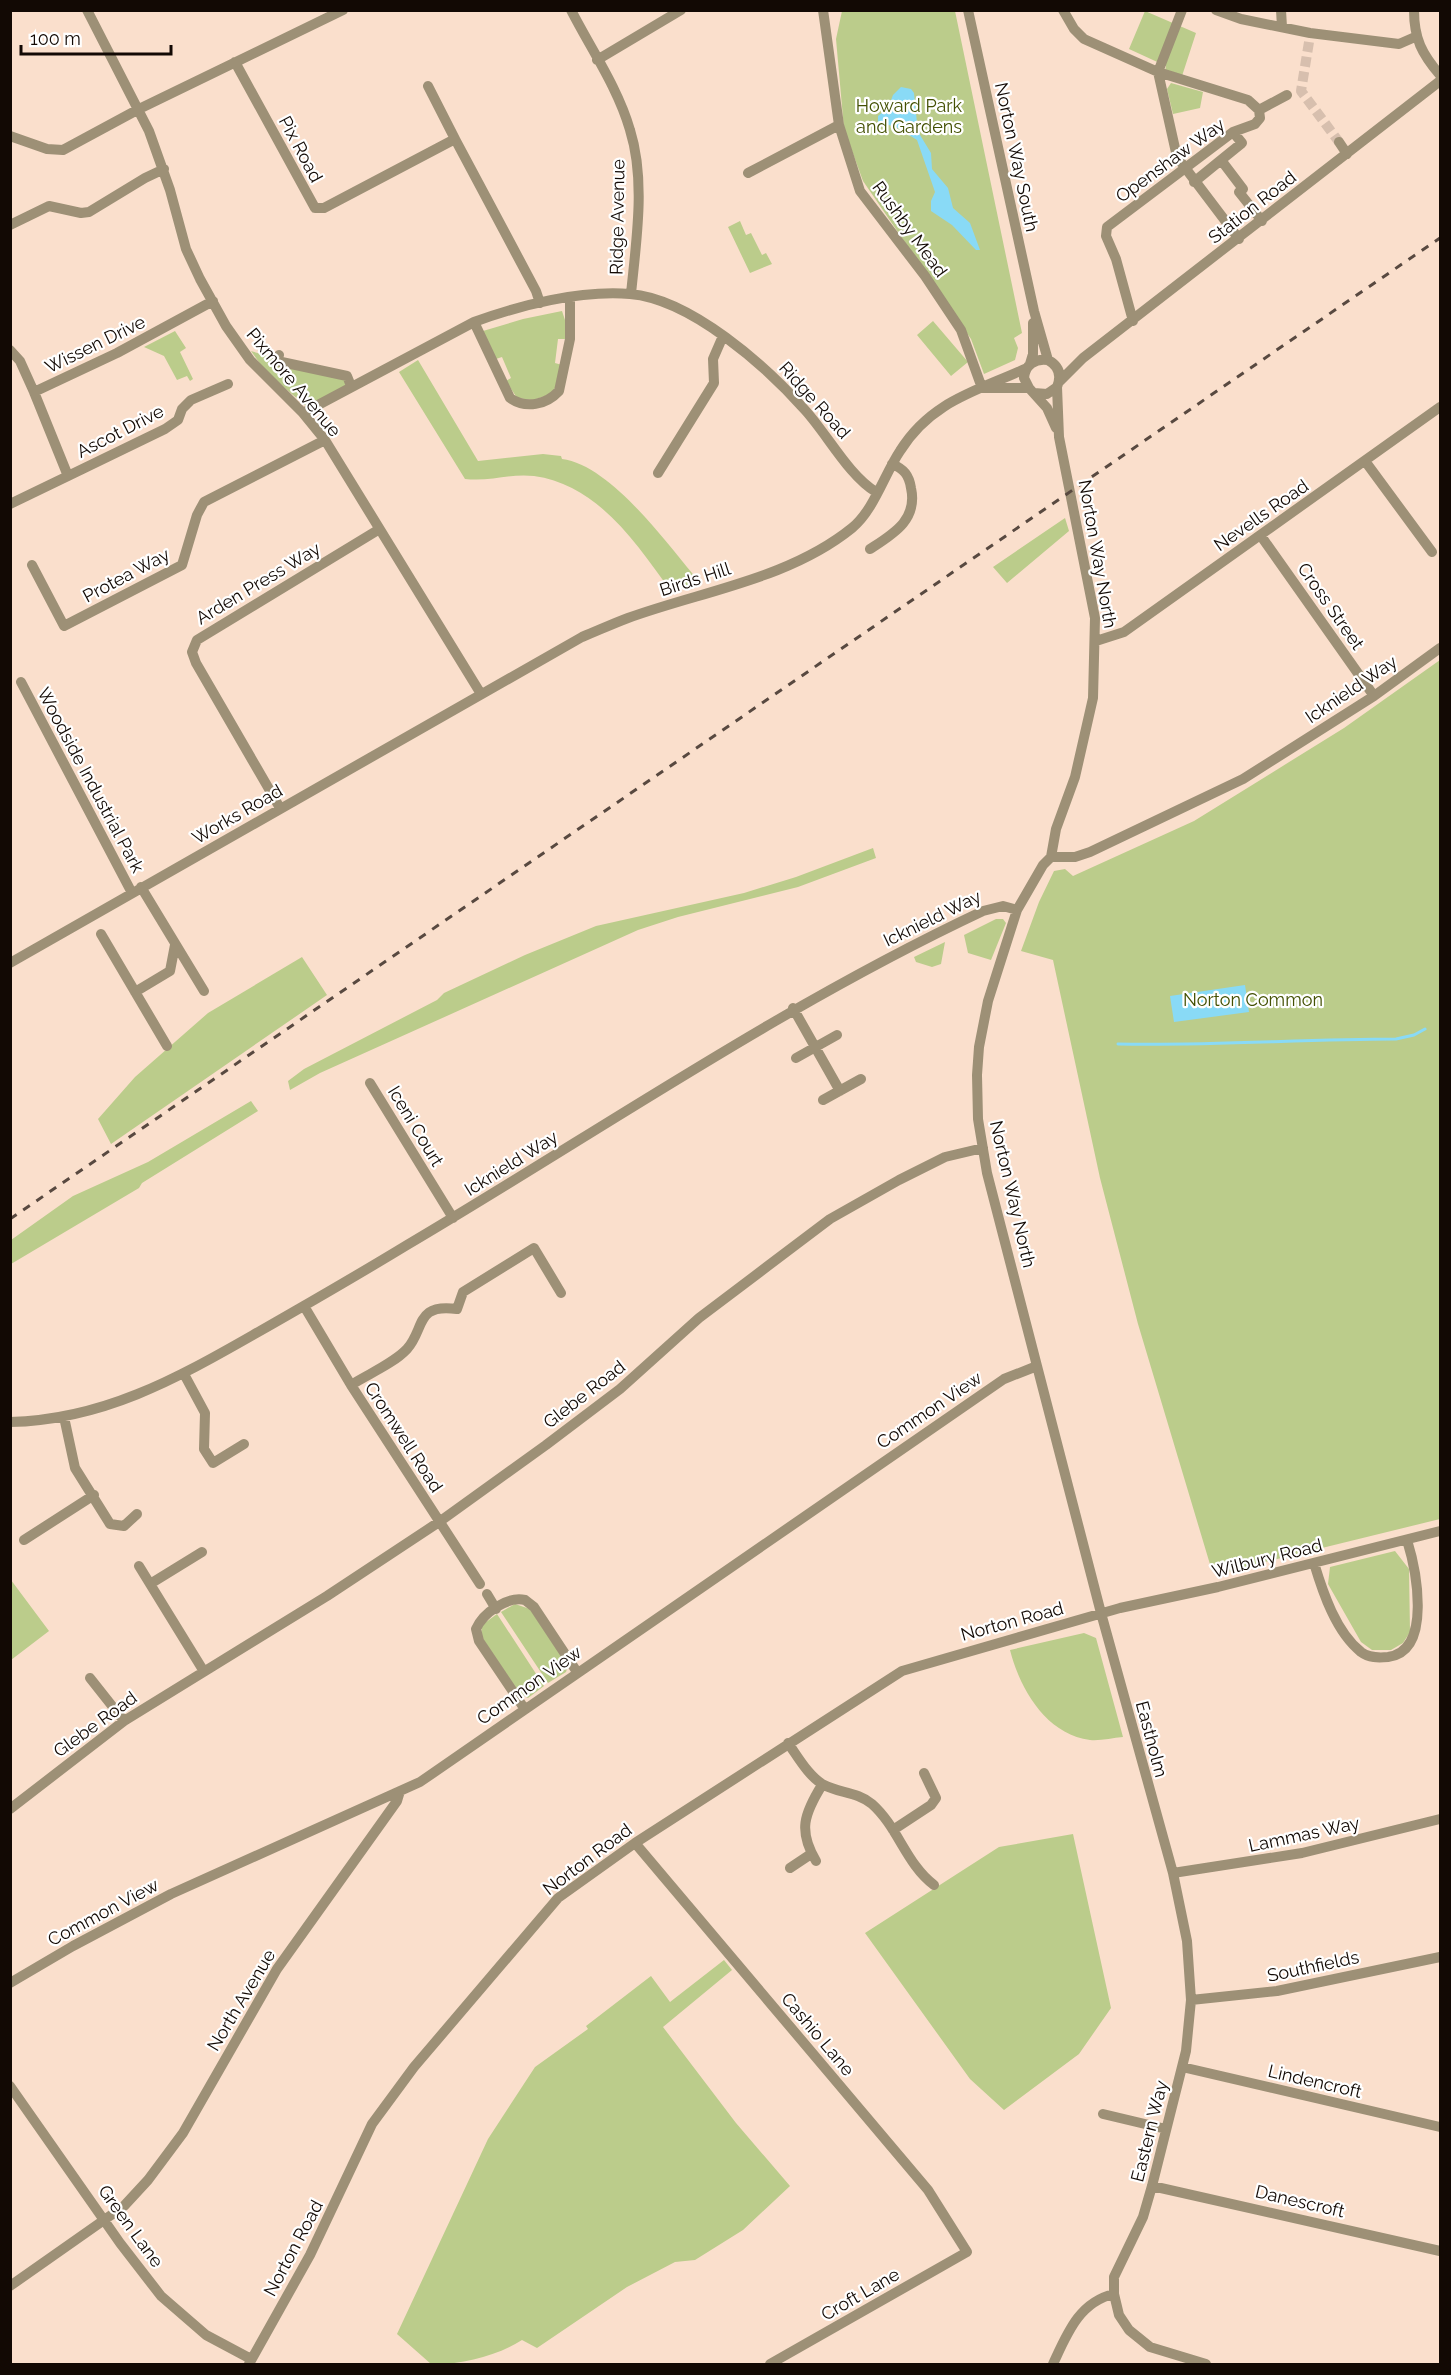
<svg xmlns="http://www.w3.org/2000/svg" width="1451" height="2375" font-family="Raleway,sans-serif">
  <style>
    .green { fill: #bbcc8b }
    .water { fill: #89daf6 }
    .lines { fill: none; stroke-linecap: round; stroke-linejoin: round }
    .stream { stroke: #89daf6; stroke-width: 3 }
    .minor-tunnel { stroke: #d7bfae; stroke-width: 10; stroke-dasharray: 10 5; stroke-linecap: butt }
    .minor { stroke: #9d9076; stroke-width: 10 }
    .rail { stroke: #584940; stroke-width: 3; stroke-dasharray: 8 8; stroke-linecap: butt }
    .labels { text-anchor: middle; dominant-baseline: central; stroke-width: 4.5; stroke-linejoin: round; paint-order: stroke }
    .park-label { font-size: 18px; fill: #435003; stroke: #fff }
    .street-label { font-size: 18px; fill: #120904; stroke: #fff }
  </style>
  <rect width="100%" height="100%" fill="#fadfcc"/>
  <path class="green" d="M842,11H955L1022,333L1014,338L1018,348L1015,360L984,374L971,339L863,181L844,129L836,39Z
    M1145,11L1196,33L1182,76L1165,71L1166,66L1129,49Z
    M1171,83L1203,92L1200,108L1173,114L1167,89Z
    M740,221L746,235L751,233L762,255L766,253L772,264L750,273L728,227Z
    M562,311L566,323L565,339H558L555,363L562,365L557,385L551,394L533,400L517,398L506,381L511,378L502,357L496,359L483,331L523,319Z
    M933,321L968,362L951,376L917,335Z
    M175,331L186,348L180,352L193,379L190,381L187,376L177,380L164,356L144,347Z
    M251,351L345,379L348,386L307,407L266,372Z
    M418,360L478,461L543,454L561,456L562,459C609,465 662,537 692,573L698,583L671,591C635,542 598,485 534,476C510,473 490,482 465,479L399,372Z
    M1065,518L1069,531L1007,583L993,567Z
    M1440,660V1519L1245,1567V1572L1212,1571L1138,1324L1100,1178L1053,960L1021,951L1039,902L1054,871L1065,869L1073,876L1194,821L1344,728Z
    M873,848L876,858L798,887L678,917L638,930L320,1073L290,1090L288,1081L304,1069L437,1000L444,993L525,955L596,926L744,893L796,877Z
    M996,919H1003L1006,923L991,960L968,953L964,935Z
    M945,942L941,964L932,967L916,962L914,957Z
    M302,957L327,995L111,1144L98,1119L135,1077L208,1013Z
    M251,1101L258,1111L142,1183L139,1188L11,1264V1240L73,1196L148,1162Z
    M1395,1551L1409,1569L1410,1632L1403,1643L1391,1650H1372L1361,1642L1328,1584L1330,1567Z
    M11,1580L49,1631L11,1660Z
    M515,1604L530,1609L568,1666L566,1672L548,1683L501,1612Z
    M497,1614L544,1686L528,1698L520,1694L481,1636L482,1625Z
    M1084,1633L1096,1638L1123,1737C1112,1738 1100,1741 1090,1740C1046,1734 1020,1689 1010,1650Z
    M1073,1834L1111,2008L1079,2054L1004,2110L970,2079L865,1933L999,1847Z
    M724,1960L732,1970L663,2027L736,2123L790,2186L743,2230L695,2260L675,2262L627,2287L537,2348L522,2340C497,2356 461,2365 431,2364L397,2334L488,2139L535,2067L588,2029L586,2026L651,1976L670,2002Z"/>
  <path class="water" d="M901,87L911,89L914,93L917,123L920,135L931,153L932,169L948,188L953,208L970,223L980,250H976L952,225L931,211V201L935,192L917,140L896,127L878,122V116L888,108L893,95Z
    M1245,985L1249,1012L1174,1022L1170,996Z"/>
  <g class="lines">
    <path class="stream" d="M1118,1044C1211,1046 1303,1039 1396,1039L1414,1035L1425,1029"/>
    <path class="minor-tunnel" d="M1309,42L1301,91L1339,142"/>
    <path class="minor" d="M87,10L149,131L170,190L186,249L200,279L226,326L250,360L303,413L325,440L481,694
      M571,10C591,49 618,88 630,130C646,181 636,242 631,294
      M823,10L839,125L860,191L925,276L961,330L982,388
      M968,10L1034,311L1048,360
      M1063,10L1074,29L1084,39L1158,72L1248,100L1259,110L1260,118L1255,124L1233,132L1107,227L1106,236L1116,259L1133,321
      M1182,10L1158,72L1177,157L1239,239
      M1216,10L1241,19L1310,33L1399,44L1415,37
      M1281,10L1282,27
      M1414,10C1414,39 1422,54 1440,75
      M597,60L681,10
      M235,62L315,208H324L455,139L536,291L540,303
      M428,86L455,139
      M1259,110L1287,95
      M1233,132L1242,143L1221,160L1243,189L1239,192L1262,221
      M10,136L47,149L63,150L139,109L343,10
      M1339,142L1347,154
      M748,173L839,125
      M1194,182L1221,160
      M10,225L49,206L81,213L89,212L145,178L164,169
      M474,322L510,398C526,409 546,405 559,391L570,339V299
      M10,350L20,361L34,392L117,353L213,301
      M279,355L277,361L347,376L351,386
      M1030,364L1033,354V323
      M1060,381L1083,358L1440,81
      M1057,387L1059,437L1095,618L1093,698L1075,777L1056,829L1051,857L1043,865L1017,910L988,1001L979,1047L977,1075L978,1119L987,1173L1101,1613L1173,1873L1187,1941L1191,2000L1186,2051L1152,2186L1143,2217L1114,2277V2294L1119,2315L1129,2330L1150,2347L1206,2364
      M982,388H1029
      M34,392L68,476L165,429L178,420L182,409L191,400L228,384
      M1034,393L1047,394L1057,387C1062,375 1059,366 1048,360C1035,358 1025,365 1024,378L1029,388L1047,408L1056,428
      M303,413L474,322C520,305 580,290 630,294C691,299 766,366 805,410C827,434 849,476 876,492
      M1365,461L1432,552
      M658,473L714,383L713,359L723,336
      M10,504L68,476
      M1261,536L1374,696
      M870,549C893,534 918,520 911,488C909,475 904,469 892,464
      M32,565L64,626L182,565L197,515L204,502L325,440
      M1096,641L1124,632L1440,407
      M21,682L132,893
      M280,808L196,663L192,652L197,640L378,530
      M1051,857H1075L1090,852L1243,779L1374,696L1440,648
      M141,887L204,991
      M101,934L167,1046
      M10,963L582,637C597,631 612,624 628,618C702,591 789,579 852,528C874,510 884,475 900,451C931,401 977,391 1027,368
      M135,992L170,971L175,945
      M793,1008L840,1091
      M796,1058L837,1035
      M370,1083L453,1218
      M823,1100L861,1079
      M304,1306L351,1385L480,1584
      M184,1374L205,1413L204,1449L213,1463L244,1444
      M351,1385C368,1374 393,1364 407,1349C425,1329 415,1303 457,1309L463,1292L534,1248L561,1293
      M64,1417L75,1468L110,1524L124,1526L137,1514
      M10,1422C102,1420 176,1379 253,1335C304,1306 356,1276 407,1245C598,1132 781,1006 983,911L1003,906L1017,910
      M24,1540L94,1495
      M1314,1563C1323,1593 1336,1632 1361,1652C1369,1658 1378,1658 1388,1657C1433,1651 1416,1569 1407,1540
      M139,1566L203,1670
      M150,1584L202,1552
      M487,1594L496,1609
      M90,1678L124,1721
      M524,1708L479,1641L476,1629C483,1613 507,1596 525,1600L534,1607L577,1672
      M788,1743C798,1757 809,1777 824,1785C839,1793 858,1792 872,1804C898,1827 906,1864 934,1885
      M10,1809L124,1721L327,1596L439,1522L546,1445L620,1389L699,1318L830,1219L899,1180L945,1157L983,1148
      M893,1830L931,1805L936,1798L924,1773
      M635,1843L928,2190L967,2252L770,2364
      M816,1861C798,1831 804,1814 822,1785
      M790,1868L811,1854
      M1173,1873L1302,1853L1440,1819
      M10,1983L73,1946L171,1894L420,1782L1004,1379L1037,1366
      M1191,2000L1277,1991L1440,1957
      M1182,2067L1440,2127
      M10,2086L120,2243L161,2296L206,2335L251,2359
      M1103,2114L1166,2129
      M1152,2186L1440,2251
      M10,2286L124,2206L148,2180L183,2133L277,1969L397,1801L400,1791
      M249,2364L310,2255L372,2124L414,2067L558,1898L635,1843L902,1671L1120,1608L1218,1587L1440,1531
      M1053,2364C1067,2334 1079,2302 1114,2294"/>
    <path class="rail" d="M10,1219L1440,238"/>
  </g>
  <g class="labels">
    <g class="park-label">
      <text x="909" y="105">Howard Park<tspan x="909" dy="21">and Gardens</tspan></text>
      <text x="1253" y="999">Norton Common</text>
    </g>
    <g class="street-label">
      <text transform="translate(301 149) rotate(62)">Pix Road</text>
      <text transform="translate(1017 157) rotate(78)">Norton Way South</text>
      <text transform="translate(1170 160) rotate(-36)">Openshaw Way</text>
      <text transform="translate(1252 207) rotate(-38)">Station Road</text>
      <text transform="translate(617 217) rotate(-89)">Ridge Avenue</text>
      <text transform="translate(910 229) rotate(54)">Rushby Mead</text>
      <text transform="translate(95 344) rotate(-26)">Wissen Drive</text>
      <text transform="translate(294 382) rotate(50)">Pixmore Avenue</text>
      <text transform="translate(815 400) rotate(48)">Ridge Road</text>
      <text transform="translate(120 431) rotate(-27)">Ascot Drive</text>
      <text transform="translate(1261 515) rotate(-35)">Nevells Road</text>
      <text transform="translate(1098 554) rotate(80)">Norton Way North</text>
      <text transform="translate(126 575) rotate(-28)">Protea Way</text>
      <text transform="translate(695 579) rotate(-18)">Birds Hill</text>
      <text transform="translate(258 583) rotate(-31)">Arden Press Way</text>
      <text transform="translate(1331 606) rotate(55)">Cross Street</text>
      <text transform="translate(1351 689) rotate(-34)">Icknield Way</text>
      <text transform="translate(91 780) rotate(62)">Woodside Industrial Park</text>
      <text transform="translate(237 814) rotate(-30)">Works Road</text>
      <text transform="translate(932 918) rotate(-26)">Icknield Way</text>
      <text transform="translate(416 1126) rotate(59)">Iceni Court</text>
      <text transform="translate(511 1163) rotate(-32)">Icknield Way</text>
      <text transform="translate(1013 1194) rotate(77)">Norton Way North</text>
      <text transform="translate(584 1394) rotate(-38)">Glebe Road</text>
      <text transform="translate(929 1410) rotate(-34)">Common View</text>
      <text transform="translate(404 1437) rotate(57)">Cromwell Road</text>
      <text transform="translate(1267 1558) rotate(-14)">Wilbury Road</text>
      <text transform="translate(1012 1621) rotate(-15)">Norton Road</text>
      <text transform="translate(529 1685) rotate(-35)">Common View</text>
      <text transform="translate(95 1724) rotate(-36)">Glebe Road</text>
      <text transform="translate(1152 1739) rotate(75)">Eastholm</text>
      <text transform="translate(1304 1834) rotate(-12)">Lammas Way</text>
      <text transform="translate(587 1859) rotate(-37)">Norton Road</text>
      <text transform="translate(103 1912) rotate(-28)">Common View</text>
      <text transform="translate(1313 1966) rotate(-12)">Southfields</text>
      <text transform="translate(241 2000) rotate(-59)">North Avenue</text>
      <text transform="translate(818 2034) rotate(50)">Cashio Lane</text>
      <text transform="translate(1315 2081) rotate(13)">Lindencroft</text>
      <text transform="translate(1149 2131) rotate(-76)">Eastern Way</text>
      <text transform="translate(1300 2201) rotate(13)">Danescroft</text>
      <text transform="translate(131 2226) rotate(54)">Green Lane</text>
      <text transform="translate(293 2248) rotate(-62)">Norton Road</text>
      <text transform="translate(860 2294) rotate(-30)">Croft Lane</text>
    </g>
  </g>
  <rect width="1451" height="2375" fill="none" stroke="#120904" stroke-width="24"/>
  <path d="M21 45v9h150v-9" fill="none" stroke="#120904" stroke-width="3"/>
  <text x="30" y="45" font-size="18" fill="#120904" stroke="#ffffff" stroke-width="4.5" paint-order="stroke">100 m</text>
</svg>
